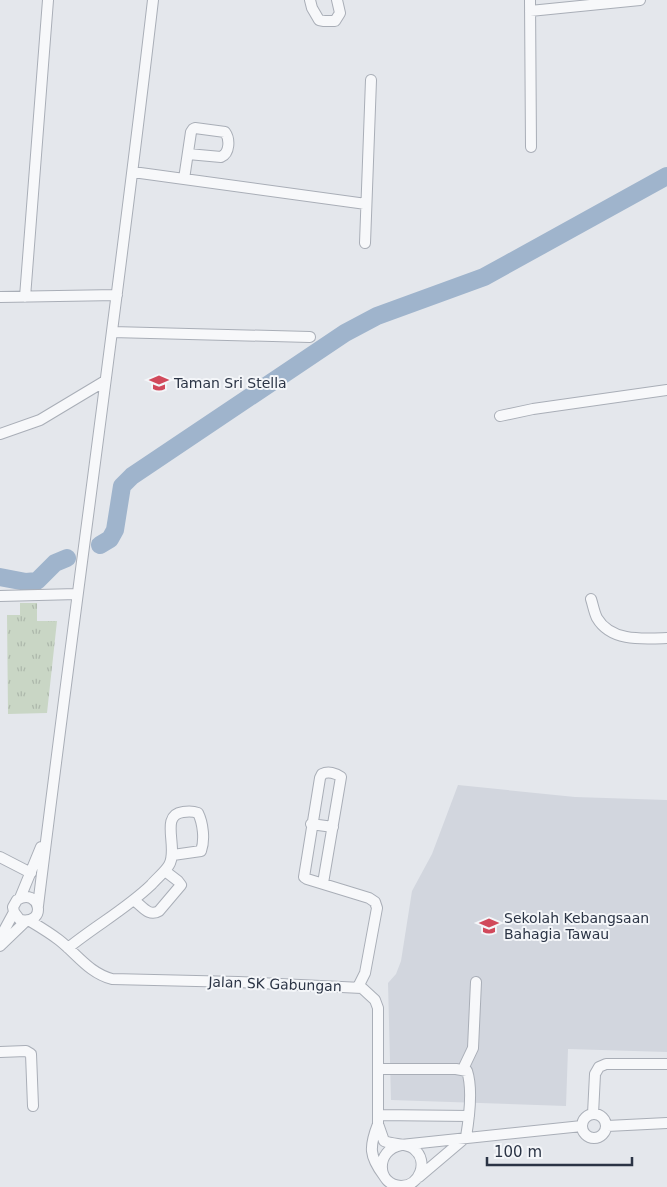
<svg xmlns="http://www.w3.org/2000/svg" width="667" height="1187" font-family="'DejaVu Sans',sans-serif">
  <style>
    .built { fill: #d2d6de }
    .park { fill: url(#park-tufts) }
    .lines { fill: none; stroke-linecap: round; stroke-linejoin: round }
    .river { stroke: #9fb4cc; stroke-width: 18 }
    .minor-casing { stroke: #a9aeb7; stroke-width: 12 }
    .minor { stroke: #f7f8fa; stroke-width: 10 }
    .labels { text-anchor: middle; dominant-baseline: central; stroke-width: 4; stroke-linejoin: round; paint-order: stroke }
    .poi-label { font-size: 14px; fill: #2b3445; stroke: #f4f6f9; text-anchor: start }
    .street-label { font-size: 14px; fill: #2b3445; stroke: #f4f6f9 }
  </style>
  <defs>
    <pattern id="park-tufts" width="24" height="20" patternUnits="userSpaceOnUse" patternTransform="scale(1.25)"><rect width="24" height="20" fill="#c9d6c5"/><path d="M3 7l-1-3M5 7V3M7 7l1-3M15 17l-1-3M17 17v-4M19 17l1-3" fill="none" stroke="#adb8ab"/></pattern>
  </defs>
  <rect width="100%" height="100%" fill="#e4e7ec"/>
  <path class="built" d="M458,785L575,797L667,800V1052L568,1049L566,1106L391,1100L388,983L396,974L401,961L412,891L432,854Z"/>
  <path class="park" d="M20,603H37V621H57L47,713L8,714L7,615H20Z"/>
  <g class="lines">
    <path class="river" d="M100,545L110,539L115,530L122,486L132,476L345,333L377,316L484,277L667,176
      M0,577L26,582L37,581L55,563L67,558"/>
    <g class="minor-casing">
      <path id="minor" d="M310,0L312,8L319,20L324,21H335L340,13L337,0
        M530,0L531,147
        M530,11L640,0
        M133,172L366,204
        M184,179L191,132L193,129L195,128L225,132C230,139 230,153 221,157L188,154
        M365,243L371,80
        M0,297L117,295
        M25,297L48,0
        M112,332L310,337
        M500,416L533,409L667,390
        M0,434L40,420L105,381
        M0,596L77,594
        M591,599C593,605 594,612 597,618C611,642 643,639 667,638
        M311,824L333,827
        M0,857L31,873
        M323,883L341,777C336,773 328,771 322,774L320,778L304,877L307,879L369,898L375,902L377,908L365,973L358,987
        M20,898L41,847
        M135,901C143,907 149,917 159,911L181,885L178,881L165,871
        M38,906C75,604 118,302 153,0
        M30,921C40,927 50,933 59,940C77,954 89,973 112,979L238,982L362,988L375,1000L378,1008V1124C369,1147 369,1156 384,1176
        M0,938L14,912L13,907L17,900C39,886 49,925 20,920L14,912
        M0,946L26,921
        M68,948C95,926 126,909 151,885C157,878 165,872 169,865C179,848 159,815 183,812C189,811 193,811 198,813C203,823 205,840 201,851L173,855
        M0,1052L26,1051L31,1054L33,1106
        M378,1069H456L467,1071C473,1089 469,1119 466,1137
        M463,1069L473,1048L476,982
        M582 1126a12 12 0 1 1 24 0a12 12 0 1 1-24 0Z
        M593,1114L595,1074L599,1067L606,1064H667
        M378,1115L469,1116
        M378,1124L384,1141C394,1145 406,1143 414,1149C429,1161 420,1186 401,1186C376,1185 375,1150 401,1145L582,1126
        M607,1126L667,1123
        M419,1177L465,1138"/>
    </g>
    <use href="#minor" class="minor"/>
  </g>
  <defs>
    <g id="school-bare" transform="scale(1.5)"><path d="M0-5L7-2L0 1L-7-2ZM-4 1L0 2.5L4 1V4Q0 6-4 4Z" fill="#d1495b" stroke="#f4f6f9" stroke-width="2.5" paint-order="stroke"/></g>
  </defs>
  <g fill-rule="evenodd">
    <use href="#school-bare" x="159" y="383"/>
    <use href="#school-bare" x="489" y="926"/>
  </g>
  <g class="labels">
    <g class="poi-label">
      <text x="174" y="383">Taman Sri Stella</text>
      <text x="504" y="918">Sekolah Kebangsaan<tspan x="504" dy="16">Bahagia Tawau</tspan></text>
    </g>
    <g class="street-label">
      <text transform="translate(275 984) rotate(2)">Jalan SK Gabungan</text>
    </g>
  </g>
  <path d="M487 1157v8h145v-8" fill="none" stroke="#2b3445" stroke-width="2.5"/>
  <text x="494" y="1157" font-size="15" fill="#2b3445" stroke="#f4f6f9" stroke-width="4" paint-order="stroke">100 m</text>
</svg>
